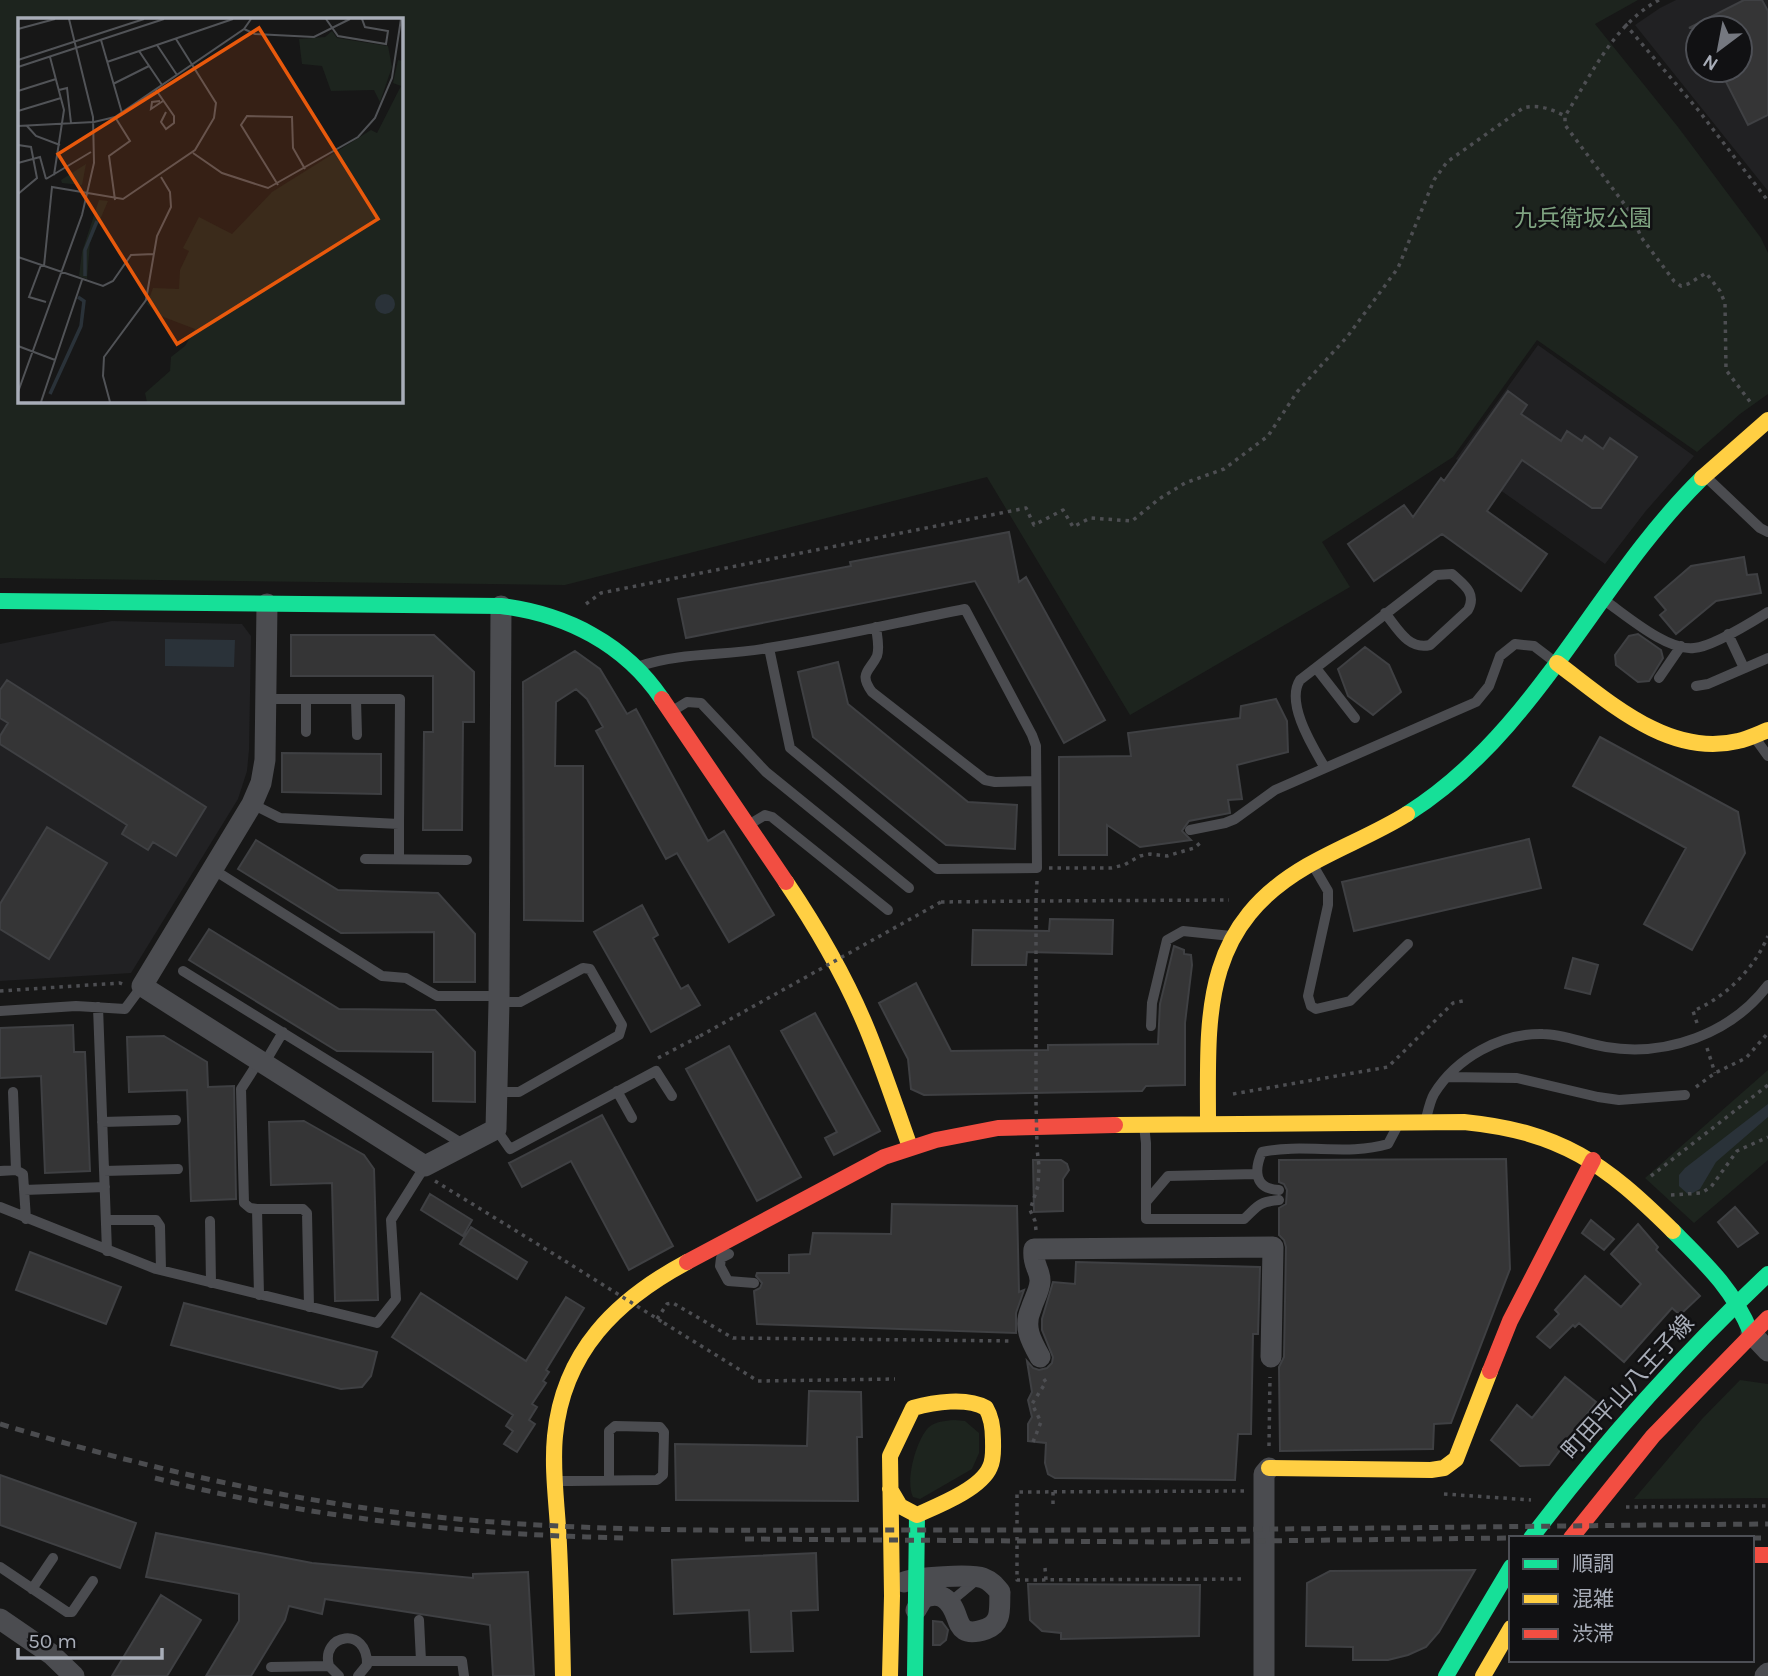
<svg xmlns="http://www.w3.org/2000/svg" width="1768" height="1676" font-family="Karla,'Noto Sans JP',sans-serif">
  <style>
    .built { fill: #212123; fill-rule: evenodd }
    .green { fill: #1d241e; fill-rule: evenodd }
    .water { fill: #2a3239 }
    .building { fill: #353536; stroke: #3f4043; stroke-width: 2 }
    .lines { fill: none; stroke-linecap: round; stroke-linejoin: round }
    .path { stroke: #4d4e52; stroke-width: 3.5; stroke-dasharray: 3.5 5; stroke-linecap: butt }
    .lane { stroke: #4b4c50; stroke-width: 10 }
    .street { stroke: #4b4c50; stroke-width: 21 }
    .fast { stroke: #16e098; stroke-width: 16 }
    .slow { stroke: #ffcf43; stroke-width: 16 }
    .jam { stroke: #f24e42; stroke-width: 16 }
    .rail { stroke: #4b4c4f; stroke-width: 5; stroke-dasharray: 9 7; stroke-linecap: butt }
    .path-bridge { stroke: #4d4e52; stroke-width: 3.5; stroke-dasharray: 3.5 5; stroke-linecap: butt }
    .labels { text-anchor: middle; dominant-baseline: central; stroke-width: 5; stroke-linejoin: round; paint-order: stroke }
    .park-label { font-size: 23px; fill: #7fa381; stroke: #111113 }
    .street-label { font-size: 23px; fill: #a8adb8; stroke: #111113 }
    .inset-river { fill: none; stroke: #2a3239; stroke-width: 3.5 }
    .inset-road { fill: none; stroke: #515357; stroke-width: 2 }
    .view { fill: #e8590c; fill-opacity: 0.15; stroke: #e8590c; stroke-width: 3.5 }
    .inset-edge { fill: none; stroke: #a8adb8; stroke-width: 3.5 }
  </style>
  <rect width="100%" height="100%" fill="#171717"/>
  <path class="built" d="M1676,0H1768V191L1635,25L1660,8ZM1698,28H1740V70H1698Z
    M1538,345L1694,456L1645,512L1605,564L1456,459Z
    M112,621L242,624L251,636L249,750L247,771L238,799L131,973L0,981V644Z"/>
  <path class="green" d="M0,0H1638L1595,24L1678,127L1761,238L1768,253V394L1740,414L1697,452L1537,340L1453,457L1322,542L1350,587L1130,715L987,477L565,585L0,578ZM401,19V401H19V19Z
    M1768,1070V1160L1694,1223L1645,1178Z
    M1740,1380L1768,1384V1498L1634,1499L1702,1419Z
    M954,1420L965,1421L979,1433V1453L972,1469L920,1499L913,1497C905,1481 916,1441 928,1428C935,1421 945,1421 954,1420Z"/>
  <path class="water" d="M165,639L235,640L234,667L165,666Z
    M1768,1104V1117L1716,1162L1700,1189L1689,1195L1679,1186V1175L1685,1168Z"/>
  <path class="building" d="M1744,0H1762L1768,11V115L1748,125L1720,70H1740V28H1689Z
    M1508,391L1527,405L1521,414L1561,441L1567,431L1582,441L1585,436L1603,449L1610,438L1637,457L1601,508H1592L1522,460L1487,511L1547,554L1521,591L1442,534L1374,581L1348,544L1404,505L1413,517L1441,478L1444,481Z
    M1009,532L1019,582L1026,577L1105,720L1064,743L975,581L686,638L678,599L851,566L850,562Z
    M1744,557L1747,575L1757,574L1761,593L1716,601L1676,634L1660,615L1666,610L1655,597L1691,566Z
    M1638,634L1661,650L1663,658L1649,681L1638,682L1616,665L1615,655L1629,636Z
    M291,635H434L474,672V722H463L462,830H423L424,732H433V676H291Z
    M1365,647L1389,665L1401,692L1373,715L1348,696L1338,669Z
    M575,651L600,669L627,714L636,709L708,841L724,831L774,915L729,942L677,853L666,859L596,731L603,727L587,699L576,689L556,702L555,766H583V921L524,920L523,682Z
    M838,662L848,704L968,802L1017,805L1015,849L946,845L813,737L798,672Z
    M7,680L206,807L176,856L153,842L148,850L122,834L127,825L0,744V736L8,723L0,718V690Z
    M1276,699L1287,721L1288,752L1237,765L1242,799L1228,800L1230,813L1189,821L1182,831L1191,840L1140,847L1107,825V855H1059V757L1131,756L1128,733L1240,718L1241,706Z
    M1600,737L1738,812L1745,853L1692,950L1644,924L1686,848L1573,786Z
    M282,753L381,754V794L282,792Z
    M47,827L107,863L49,959L0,929V904Z
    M1529,839L1541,888L1354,931L1342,882Z
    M256,840L338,890L438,893L475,934V982H434V932L341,933L238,869Z
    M642,905L658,935L653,938L681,989L688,985L700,1005L651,1032L594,932Z
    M1050,919L1113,920L1112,954L1027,952L1026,965H972L973,930L1049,931Z
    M209,929L339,1009L435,1010L475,1052V1102L433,1101V1052L337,1051L189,960Z
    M1174,946L1184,950V954L1191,955L1192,965L1185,1023V1085L1146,1086L1142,1091L924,1095L911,1089L908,1059L879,1003L916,983L951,1051L1048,1050V1045L1158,1044L1160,1004Z
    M1573,958L1598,965L1590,994L1565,988Z
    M815,1013L880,1131L834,1155L825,1138L837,1132L781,1031Z
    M73,1025L74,1052H85L90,1171L45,1173L41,1076L0,1078V1028Z
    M164,1036L207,1062L208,1087L234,1086L236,1199L191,1201L187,1090L129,1092L127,1037Z
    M729,1046L801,1177L757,1201L686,1069Z
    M602,1115L673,1246L629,1270L571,1161L522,1187L509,1163Z
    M304,1121L364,1155L374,1169L378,1300L335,1301L332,1183L271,1185L269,1122Z
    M1506,1159L1510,1269L1451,1423L1434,1424L1433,1449L1280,1451L1279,1367L1284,1357L1286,1247L1284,1240L1279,1235V1208L1286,1204L1287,1190L1284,1184L1279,1182V1160Z
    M1033,1160H1061L1067,1164L1069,1170L1063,1179V1211L1034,1212Z
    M430,1194L472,1220L463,1236L421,1210Z
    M892,1204L1017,1206L1019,1292L1024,1290L1016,1313V1333L757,1324L754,1291L760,1288L762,1283L756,1276L757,1273H789V1255L810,1254L813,1233L891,1234Z
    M1735,1207L1758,1233L1738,1247L1718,1222Z
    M1591,1220L1614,1239L1604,1250L1582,1233Z
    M1638,1224L1658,1247L1656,1250L1700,1296L1680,1315L1672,1308L1624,1362L1579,1323L1575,1327L1573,1325L1550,1348L1537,1337L1559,1314L1555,1310L1585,1276L1621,1307L1641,1284L1611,1254Z
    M471,1227L527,1262L517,1279L460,1244Z
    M30,1252L121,1287L106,1324L16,1290Z
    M1076,1262L1260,1267L1258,1334H1253L1251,1434H1238L1235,1480L1055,1478L1048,1474L1045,1463L1046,1443L1028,1441V1424L1032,1417L1028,1400L1032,1392L1027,1361L1033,1368L1039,1370L1047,1368L1052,1363L1053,1357L1042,1330V1319L1053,1282L1075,1284Z
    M421,1293L526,1361L566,1297L584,1308L546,1370L549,1372L543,1381L546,1383L532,1404L537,1407L529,1420L535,1424L517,1452L504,1444L513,1431L506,1426L513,1415L392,1337Z
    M184,1303L377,1352L371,1376L362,1387L341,1389L171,1345Z
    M1565,1377L1596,1402L1549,1465L1520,1466L1491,1440L1517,1405L1532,1418Z
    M809,1391L861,1392L862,1437H857L858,1501L676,1500L675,1444L807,1446Z
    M0,1475L136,1523L120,1568L0,1525Z
    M156,1533L312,1563L473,1578V1574L528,1572L534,1676H493L490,1625L325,1599L322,1614L289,1606L285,1620L251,1676H206L239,1621V1594L146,1577Z
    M816,1553L818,1610L791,1611L793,1651L751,1652L749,1610L674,1614L672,1560Z
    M1475,1570L1439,1632L1426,1647L1408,1655L1388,1660H1353V1647L1306,1646L1307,1583L1330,1571Z
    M1028,1584L1200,1585L1199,1636L1061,1639V1633L1042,1631L1030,1620Z
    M161,1595L201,1620L167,1676H112Z
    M933,1621L942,1622L948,1630L946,1640L940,1645H933Z"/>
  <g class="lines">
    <path class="path" d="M1659,0C1614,24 1592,74 1565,116V125L1631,213L1641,237L1674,281L1681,286L1688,284L1706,273L1720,291L1725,303L1726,370L1751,403
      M1625,24L1699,111L1768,201
      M586,604L601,593L1026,508L1034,525L1063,510L1073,527L1090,518L1132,521L1159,499L1185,483L1224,469L1268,436L1297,392L1347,337L1398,268L1434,180L1447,162L1523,108C1538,104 1551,109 1565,116
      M1049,868H1111L1124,865L1140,856L1150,854L1167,856L1194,848L1200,843
      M1037,881L1036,901L1229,900
      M941,902L1036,901V1102
      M0,991L120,983L125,985
      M1697,1023L1693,1011C1726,997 1754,969 1768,936
      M1707,1048L1715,1073
      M658,1058L700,1036
      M1696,1087L1715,1073L1746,1058L1768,1033
      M1233,1094L1388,1067L1453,1003L1467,1000
      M1651,1176L1768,1085
      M435,1181L565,1261
      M1671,1195L1701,1193L1711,1187L1737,1151L1768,1137
      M1036,1230L1035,1221L1030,1210L1038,1186L1039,1166L1037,1149
      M657,1319L667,1304L673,1303L733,1338L1012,1341
      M664,1323L758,1381L895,1379
      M1033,1442L1041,1422L1032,1404L1046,1382L1041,1375
      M1269,1446L1270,1377
      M1244,1491L1017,1492V1580L1244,1579
      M1053,1492V1504
      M1444,1494L1531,1500
      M1626,1507L1768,1506
      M1045,1568L1046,1580"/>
    <path class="lane" d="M1705,476L1760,528L1768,532
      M1604,600C1626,615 1667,651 1694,648C1712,647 1752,622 1768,612
      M876,627C877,636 880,647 877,656C870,671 858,673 872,692L985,780L995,782L1036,781
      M1728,634L1744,668
      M640,666C682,652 725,656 768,648C834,638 899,622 965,609L1032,735L1036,746L1037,868L937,869L790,748L769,648
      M1316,668L1355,718
      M1659,678L1681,646
      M1696,686L1708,684L1768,658
      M306,700V732
      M356,700L357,735
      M674,710L687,702L701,703L766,772L909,888
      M1755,738L1768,756
      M1325,768C1313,747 1285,703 1300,680L1436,575L1452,574C1464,585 1477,593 1468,610L1430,645C1408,650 1398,629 1385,613
      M252,804L280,818L399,824L400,699H265
      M399,824V859
      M750,824L765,815L772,817L888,910
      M1190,830L1225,823L1235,819L1275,790L1476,702L1489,686L1500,656L1515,644L1534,646L1555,662
      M365,859L467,860
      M1314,867L1328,891V905L1308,996L1311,1006L1316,1009L1350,1001L1408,944
      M214,870L382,976L406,978L437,996H499
      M183,971L466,1146
      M98,1007L107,1251
      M0,1011L76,1006L125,1009L142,986
      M1151,1026L1152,1003L1167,940L1183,931L1231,936
      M264,1064L283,1032
      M1448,1077L1517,1078L1598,1097L1619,1100L1685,1095
      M617,1091L632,1118
      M498,1092H519L619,1035L622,1025L590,969L583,968L520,1002H499
      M1426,1119C1428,1111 1430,1101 1434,1094C1456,1058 1501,1033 1543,1034C1564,1034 1585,1044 1606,1047C1666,1057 1731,1034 1768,985
      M102,1122L176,1120
      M1144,1125L1146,1143V1219H1244C1258,1206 1258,1202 1279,1200
      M496,1129L510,1149L656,1071L672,1096
      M16,1170L23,1174L26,1219
      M0,1171L16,1170L13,1092
      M104,1171L178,1169
      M24,1190L105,1187
      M1279,1190C1254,1189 1254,1170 1262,1152C1304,1143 1347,1156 1388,1144L1398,1125
      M1146,1202L1168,1176L1256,1174
      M0,1207L156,1269L377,1323L396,1299L391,1220L425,1166
      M257,1209H303L307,1213L309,1307
      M106,1220H156L160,1226L161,1270
      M210,1221L211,1283
      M729,1254L721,1258L720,1266L728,1281L754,1283
      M259,1295L257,1209L250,1208L244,1203L241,1089L259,1061
      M559,1481H570L657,1480L663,1475L664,1432L660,1427L615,1426L609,1431V1480
      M0,1567L67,1612H72L93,1581
      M32,1589L53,1558
      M949,1603L979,1578
      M419,1620L421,1661
      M367,1661H462L464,1676
      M329,1666C320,1634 368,1625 367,1665L358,1676
      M271,1667L329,1666L339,1676"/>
    <path class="street" d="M267,604L265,760L261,783L252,804L142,986L425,1166L496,1129L499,1002L501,606
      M1751,1333L1768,1351
      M1040,1357C1031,1341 1023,1327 1031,1309C1034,1299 1039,1292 1040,1282C1041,1270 1032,1266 1034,1249L1273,1247L1271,1357
      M904,1582C915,1577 972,1574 983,1578C991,1581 995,1586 1000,1592C999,1607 1003,1623 986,1629C950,1641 964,1611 944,1598C937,1593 930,1595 923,1598L916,1610
      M0,1619L51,1654L74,1676
      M1264,1676V1474L1269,1468
      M1765,1676L1768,1673"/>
    <path class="fast" d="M0,601L501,606C566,614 625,644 662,699
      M1407,814C1537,732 1595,583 1702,478
      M1673,1231C1706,1264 1733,1289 1751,1333
      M1531,1538C1603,1443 1681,1356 1768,1274
      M915,1676L917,1515
      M1446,1676L1511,1567"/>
    <path class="slow" d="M1702,478L1768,420
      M1557,663C1608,701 1669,758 1738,741C1748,739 1758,734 1768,730
      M786,882C817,928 846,978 867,1029C883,1068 896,1108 910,1147
      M1208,1124C1208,1016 1200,928 1307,866C1340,847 1375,834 1407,814
      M1115,1125L1464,1122C1562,1132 1604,1163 1673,1231
      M1269,1468L1431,1470L1444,1468L1456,1459L1490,1371
      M890,1489L900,1506L917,1515C937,1506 981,1489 990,1467C994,1459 993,1449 993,1440C993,1429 992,1418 986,1408C967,1397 934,1402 913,1408L890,1456L892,1596L890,1676
      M563,1676C562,1626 561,1576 558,1527C556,1497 552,1466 555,1436C563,1352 616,1300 687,1262
      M1483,1676L1511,1628"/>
    <path class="jam" d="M662,699L786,882
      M687,1262L884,1157L936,1140L998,1128L1115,1125
      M1490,1371L1510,1321L1593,1160
      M1571,1538L1653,1436L1768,1318
      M1752,1555H1768"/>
    <path class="rail" d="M0,1424C135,1465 270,1497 410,1514C596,1536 785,1529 972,1530C1238,1531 1503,1526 1768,1524
      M155,1478C308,1518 467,1535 626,1538
      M1752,1538H1768
      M745,1539L1167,1542L1511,1538"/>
    <path class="path-bridge" d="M700,1036L941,902
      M1036,1102L1037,1147
      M565,1261L664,1323"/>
  </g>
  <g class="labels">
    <g class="park-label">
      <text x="1583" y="218">九兵衛坂公園</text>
    </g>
    <g class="street-label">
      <text transform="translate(1628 1387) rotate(-48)">町田平山八王子線</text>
    </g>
  </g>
  <g transform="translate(18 18)">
    <rect width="385" height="385" fill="#171717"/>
    <path d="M314,13L319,20L370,28L374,49L362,84L356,72L313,73L304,48L284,46L281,21L307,19ZM380,42L385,43V384H129L127,375L152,353L153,339L167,328L177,311L143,298L129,286L135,270L161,271L162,252L171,233L165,230L181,199L214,216L254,174L353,112L359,115L383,68L375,65ZM68,146L64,167L44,165L43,162ZM81,182L90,183L72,225L69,261L61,258L64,234Z" fill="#1d241e"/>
    <path d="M357 286a10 10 0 1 1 20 0a10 10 0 1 1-20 0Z" fill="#2a3239"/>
    <path class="inset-river" d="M67,258V232L79,203M32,376L63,308L66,283L60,279"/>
    <path class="inset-road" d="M308,1L320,18L368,26L370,13L347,9L344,1M0,11L37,1M226,11L237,16L296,19L332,1M83,22L104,95M139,27L159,57M121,33L144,67M32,39L46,92L36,157M0,42L126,1M89,44L215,1M0,49L146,1M95,66L131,48M41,72L49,70L53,105M138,72L156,98V105L148,111L143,104L148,94M0,73L38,61M142,83L134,84L133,91L145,83M0,93L43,80M97,99L112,123L91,138L97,182M0,108L76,104L97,99L226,11L233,1M9,108L18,118L42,127M0,127L13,129L19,160L0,176M175,135L204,155L250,170L340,119L357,100L374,60L383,1M0,145L22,139L28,161M28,161L73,134M260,167L223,107L229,98L274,99L275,130L287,151M0,239L85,268L95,263L113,237L136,236M23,247L11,279L28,284M26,248L34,169L105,181L177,132L196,100L198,85L158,21M0,328L37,342M0,374L64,197L76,145L75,99L51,1M23,384L64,262M92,384L85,358L86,339L128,282L139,218L153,189L152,174L143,159"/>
    <path class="view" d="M241,10L360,201L159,326L40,136Z"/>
    <rect width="385" height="385" class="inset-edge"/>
  </g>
  <rect x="1509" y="1536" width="245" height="126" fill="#111113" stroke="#4d4f55" stroke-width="2"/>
  <rect x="1523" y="1559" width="35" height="10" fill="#16e098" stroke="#4d4f55" stroke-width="2"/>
  <text x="1572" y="1571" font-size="21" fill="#a8adb8">順調</text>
  <rect x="1523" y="1594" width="35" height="10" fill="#ffcf43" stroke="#4d4f55" stroke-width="2"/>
  <text x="1572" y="1606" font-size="21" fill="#a8adb8">混雑</text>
  <rect x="1523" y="1629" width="35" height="10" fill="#f24e42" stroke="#4d4f55" stroke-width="2"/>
  <text x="1572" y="1641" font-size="21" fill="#a8adb8">渋滞</text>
  <g transform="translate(1719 49) rotate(212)"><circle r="33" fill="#111113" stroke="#4d4f55" stroke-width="2"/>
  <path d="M0-5L12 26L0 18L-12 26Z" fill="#757880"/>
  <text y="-10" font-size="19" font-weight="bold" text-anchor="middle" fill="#a8adb8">N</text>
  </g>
  <path d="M18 1648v10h144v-10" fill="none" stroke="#a8adb8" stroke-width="3.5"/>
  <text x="28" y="1648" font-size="21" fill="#a8adb8" stroke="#111113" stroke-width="5" paint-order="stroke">50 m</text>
</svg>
